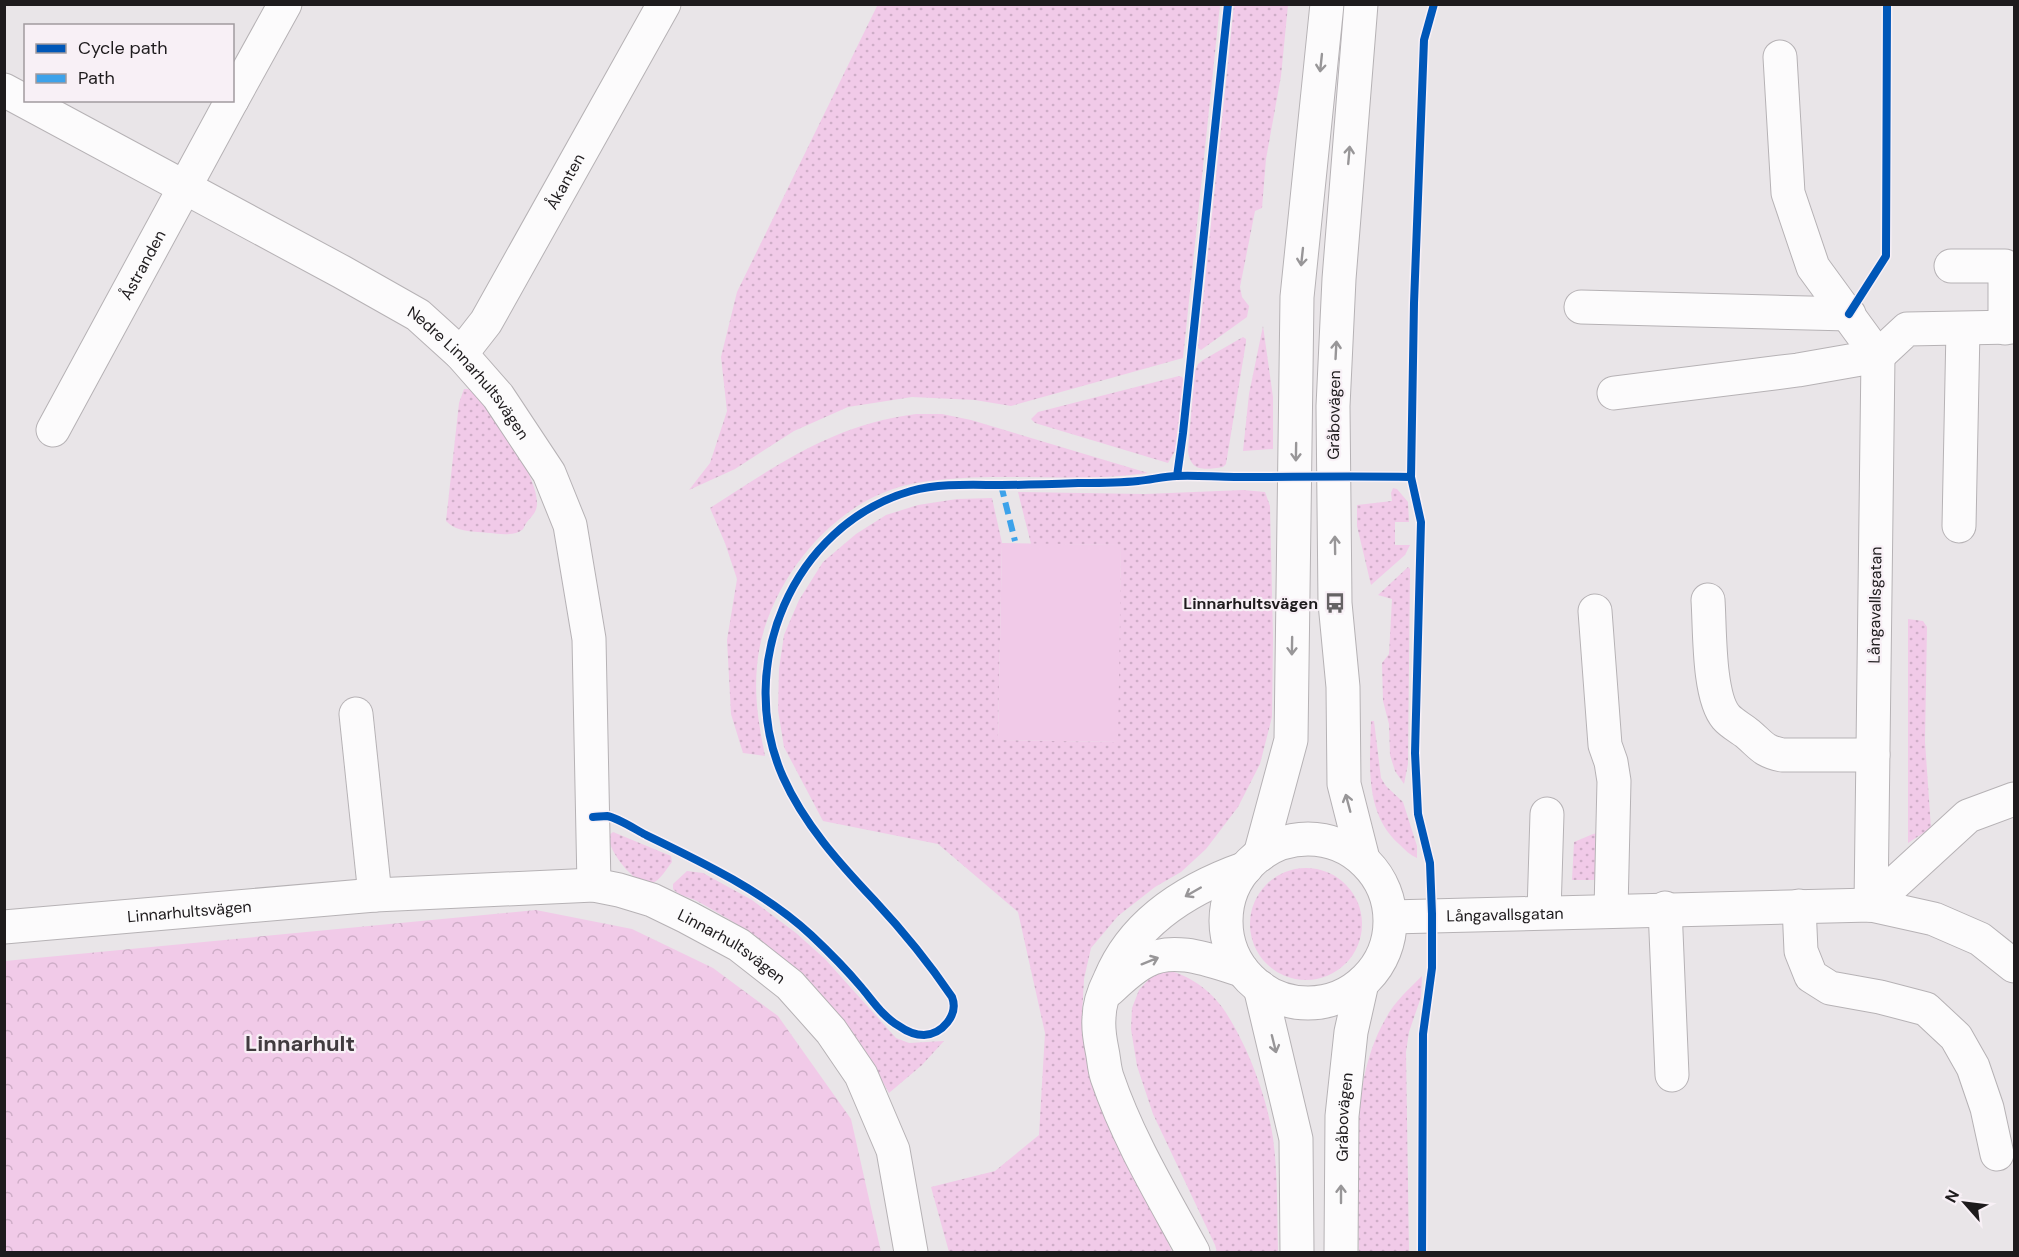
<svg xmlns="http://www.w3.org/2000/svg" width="2019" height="1257" font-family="'DM Sans',sans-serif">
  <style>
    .grass { fill: url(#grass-dots) }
    .forest { fill: url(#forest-crowns) }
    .park { fill: #f1cae8 }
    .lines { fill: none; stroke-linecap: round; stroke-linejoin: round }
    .minor-casing { stroke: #b6b2b5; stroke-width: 35 }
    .major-casing { stroke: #b6b2b5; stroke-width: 35 }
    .minor { stroke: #fcfbfc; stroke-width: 33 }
    .major { stroke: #fcfbfc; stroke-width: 33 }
    .quiet { stroke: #3da2ea; stroke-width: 6; stroke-dasharray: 12 6; stroke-linecap: butt }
    .cycleway-casing { stroke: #f8f0f6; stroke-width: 11 }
    .cycleway { stroke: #0057b8; stroke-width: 8 }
    .oneway { stroke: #989698 }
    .labels { text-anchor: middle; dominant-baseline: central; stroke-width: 4.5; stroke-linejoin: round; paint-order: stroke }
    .street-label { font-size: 16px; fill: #1e1b1d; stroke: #f8f0f6 }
    .poi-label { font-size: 16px; font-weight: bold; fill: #1e1b1d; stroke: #f8f0f6; text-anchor: end }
    .district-label { font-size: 22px; font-weight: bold; fill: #413b3f; stroke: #f8f0f6 }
  </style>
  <defs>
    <pattern id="grass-dots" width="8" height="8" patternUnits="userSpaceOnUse" patternTransform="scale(1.5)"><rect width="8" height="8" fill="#f1cae8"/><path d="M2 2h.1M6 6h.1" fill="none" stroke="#ceadc7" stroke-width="1.8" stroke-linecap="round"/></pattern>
    <pattern id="forest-crowns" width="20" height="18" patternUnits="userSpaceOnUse" patternTransform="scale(1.5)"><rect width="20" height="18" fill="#f1cae8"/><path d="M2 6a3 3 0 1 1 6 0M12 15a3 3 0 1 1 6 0" fill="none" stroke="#ceadc7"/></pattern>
  </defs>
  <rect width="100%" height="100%" fill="#e9e5e8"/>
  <path class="grass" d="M878,4L1220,5L1183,358L1011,406L975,400L912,397L848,407L794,431L735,469L689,490L710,463L727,411L721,357L737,292Z
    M1234,5H1288L1281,76L1266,159L1262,208L1255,211L1240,287L1242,297L1249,306L1247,317L1201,350L1198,348Z
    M1263,326L1273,397V449L1243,451L1249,394Z
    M1243,337L1246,339V342L1226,464L1223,467C1204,470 1190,472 1188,450L1195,371L1198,364L1203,360Z
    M1179,376L1182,377L1184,381L1175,451L1168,463L1035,423L1031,419L1038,412Z
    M464,389H469C490,408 537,473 537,503C537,512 532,516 527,522C525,524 524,529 522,530C515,536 498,534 490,533C474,531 458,533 446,521L459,403Z
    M916,414H942L971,420L1148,473C1071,484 993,470 916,483C834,497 764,585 757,666C754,698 759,725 765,756L743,753L731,714L727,640L737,579L725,543L710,508C779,464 832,425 916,414Z
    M1393,488L1397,489L1408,502L1409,522H1395V545H1410L1405,555L1371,585L1357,526V505L1392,501L1391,493Z
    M1243,490L1265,492L1270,506L1273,637L1272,717L1260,764L1238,807L1206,849L1181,872L1155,887L1118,916L1091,948L1084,979L1082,1015L1089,1056L1172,1252H949L931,1187L995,1171L1039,1135L1045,1033L1018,912L938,844L823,821L784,747L778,710L779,669L784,635L799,600L823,562L856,534L886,515L918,505L957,499L992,498L1002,543L998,740L1117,742L1121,545L1031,544L1018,492L1145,494Z
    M1408,567L1410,569L1408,764L1404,784L1395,771L1390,755L1389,724L1383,701L1382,663L1389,654L1392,599L1378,595Z
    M1908,619L1923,621L1927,627L1925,742L1931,828L1908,843Z
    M1371,721H1374L1381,778L1386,786L1403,802L1417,846V858C1410,855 1405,850 1399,844C1364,813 1370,763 1371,721Z
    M613,832L671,856L672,862C667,868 660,881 652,883C634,886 609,851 608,836Z
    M1603,832L1602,880H1572L1574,842L1593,834Z
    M1250 924a56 56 0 1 1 112 0a56 56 0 1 1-112 0Z
    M687,871L703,873L752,900L796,933L825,959L896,1038L909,1043L944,1041L922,1065L889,1093C851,1024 806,972 741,927C727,918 712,909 697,901C689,897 679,896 673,889V884Z
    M1166,970C1187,974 1209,989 1222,1007C1246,1041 1267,1096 1273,1138C1278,1175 1277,1215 1278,1252H1217L1215,1245L1153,1114L1137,1066L1131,1029L1132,1008L1139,990L1151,977Z
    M1422,976L1421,997L1409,1032L1406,1052L1409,1252H1359C1358,1178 1347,1085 1386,1018C1395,1001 1409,989 1422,976Z"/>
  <path class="forest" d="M536,910L632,929L713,968L778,1016L851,1119L881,1252H5V961Z"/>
  <path class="park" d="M1002,543L1121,545L1118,742L998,740Z"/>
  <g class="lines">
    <g class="minor-casing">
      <g id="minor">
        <path d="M1780,57L1788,193L1813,267L1878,356L1871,905"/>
        <path id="s1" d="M4,90L342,272L418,315L461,354L498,396L549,473L570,525L589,639L594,885"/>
        <path d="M232,100L285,4"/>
        <path d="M1951,266H2005V328"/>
        <path d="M1581,307L1849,314"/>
        <path id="s2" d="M461,354L486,322L664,4"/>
        <path d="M1614,393L1798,370L1878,356L1907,329L2014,327"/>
        <path id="s3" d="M53,430L232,100"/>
        <path d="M1959,526L1963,329"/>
        <path d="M1708,600C1710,628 1708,696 1726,717C1732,724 1741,728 1748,734C1762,746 1763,751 1782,755H1873"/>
        <path d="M1595,611L1605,745L1611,762L1614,781L1611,910"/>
        <path d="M356,714L375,895"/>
        <path d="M1871,905L1968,816L2014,799"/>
        <path d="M1799,906L1801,951L1811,976L1830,988L1880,997L1926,1009L1956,1037L1973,1067L1987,1108L1997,1154"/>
        <path d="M1665,908L1672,1075"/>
        <path d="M1544,912L1547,814"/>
        <path id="s4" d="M1391,917L1871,905L1934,919L1980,939L2014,966"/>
        <path id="s5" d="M4,927L375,895L594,885L619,890L652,900L687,917L739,945L790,985L831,1031L861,1075L893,1150L911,1252"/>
        <path d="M1109,990C1121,979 1132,968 1146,961C1175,945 1214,962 1242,970"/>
        <path d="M1193,1252C1162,1195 1128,1139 1107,1077C1104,1068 1104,1059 1102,1050C1100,1040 1098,1029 1099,1018C1099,1005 1104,991 1110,979C1134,921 1189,888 1246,868"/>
      </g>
    </g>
    <g class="major-casing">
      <g id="major">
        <path d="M1361,4L1339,279L1333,406L1335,603L1343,687L1344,784L1363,859"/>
        <circle cx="1308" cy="921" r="82"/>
        <path d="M1260,855L1291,740L1297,297L1327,4"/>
        <path d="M1260,987L1296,1139L1297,1252"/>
        <path id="s6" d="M1341,1252L1342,1116L1351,1032L1362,983"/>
      </g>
    </g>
    <use href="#minor" class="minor"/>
    <use href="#major" class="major"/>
    <path class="quiet" d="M1001,485L1015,541"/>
    <g class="cycleway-casing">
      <path id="cycleway" d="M1849,314L1886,256L1887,4
        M1177,476L1183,433L1228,4
        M593,817C597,817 602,816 607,816C618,818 633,828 644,834C700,861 765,892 811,935C828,951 846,969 861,987C873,1001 883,1017 899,1026C906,1031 916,1035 924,1035C942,1034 959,1015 952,997C929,963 902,930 874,900C839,863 804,824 783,777C734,667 792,525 911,491C940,483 972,485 1001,485C1028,485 1054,484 1081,483C1100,483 1119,483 1138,481C1151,480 1164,476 1177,476C1196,475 1215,477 1234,477C1293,477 1352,476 1411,477
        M1422,1252L1423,1034L1432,968V914L1430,863L1418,814L1415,753L1421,522L1411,477L1414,303L1424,40L1434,4"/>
    </g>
    <use href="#cycleway" class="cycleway"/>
  </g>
  <defs><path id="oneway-shaft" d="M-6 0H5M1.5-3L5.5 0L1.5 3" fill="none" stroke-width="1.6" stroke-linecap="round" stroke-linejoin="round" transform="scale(1.5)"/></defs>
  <g class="oneway">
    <use href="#oneway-shaft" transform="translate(1321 63) rotate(96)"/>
    <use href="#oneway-shaft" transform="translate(1349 155) rotate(-85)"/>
    <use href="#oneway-shaft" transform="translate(1302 257) rotate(96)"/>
    <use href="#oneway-shaft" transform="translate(1336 350) rotate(-87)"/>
    <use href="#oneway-shaft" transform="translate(1296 452) rotate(91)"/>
    <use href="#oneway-shaft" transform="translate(1335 545) rotate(-91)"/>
    <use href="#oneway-shaft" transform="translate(1292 646) rotate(91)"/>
    <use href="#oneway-shaft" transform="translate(1348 803) rotate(-105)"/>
    <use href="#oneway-shaft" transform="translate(1193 892) rotate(150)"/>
    <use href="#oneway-shaft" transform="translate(1150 961) rotate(-22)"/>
    <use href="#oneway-shaft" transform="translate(1274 1044) rotate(76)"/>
    <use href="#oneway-shaft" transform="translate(1341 1194) rotate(-90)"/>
  </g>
  <defs>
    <g id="bus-bare" transform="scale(1.62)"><path d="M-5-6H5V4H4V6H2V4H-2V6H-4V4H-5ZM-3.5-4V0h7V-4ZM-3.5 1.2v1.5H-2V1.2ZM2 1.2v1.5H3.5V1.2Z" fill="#656264" stroke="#f8f0f6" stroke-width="2.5" paint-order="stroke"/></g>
  </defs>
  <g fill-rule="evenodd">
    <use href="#bus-bare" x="1335" y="603"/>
  </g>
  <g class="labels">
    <g class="street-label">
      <text stroke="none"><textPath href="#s2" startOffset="202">Åkanten</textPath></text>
      <text stroke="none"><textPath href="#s3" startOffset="188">Åstranden</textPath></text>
      <text stroke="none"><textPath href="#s1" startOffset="548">Nedre Linnarhultsvägen</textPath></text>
      <text transform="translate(1334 415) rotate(-89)">Gråbovägen</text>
      <text transform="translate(1875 605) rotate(-89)">Långavallsgatan</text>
      <text stroke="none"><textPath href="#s5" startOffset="186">Linnarhultsvägen</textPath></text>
      <text stroke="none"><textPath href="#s4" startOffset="114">Långavallsgatan</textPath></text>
      <text stroke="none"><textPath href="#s5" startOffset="744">Linnarhultsvägen</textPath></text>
      <text stroke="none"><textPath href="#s6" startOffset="135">Gråbovägen</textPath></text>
    </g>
    <g class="poi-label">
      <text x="1318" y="603">Linnarhultsvägen</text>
    </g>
    <g class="district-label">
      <text x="300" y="1043">Linnarhult</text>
    </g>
  </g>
  <rect width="2019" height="1257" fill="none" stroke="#1e1b1d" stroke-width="12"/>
  <rect x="24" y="24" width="210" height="78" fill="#f8f0f6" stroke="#a19b9f" stroke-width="1.5"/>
  <rect x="36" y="44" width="30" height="9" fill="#0057b8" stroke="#a19b9f" stroke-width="1.5"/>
  <text x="78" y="54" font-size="18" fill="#1e1b1d">Cycle path</text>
  <rect x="36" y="74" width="30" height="9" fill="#3da2ea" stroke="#a19b9f" stroke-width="1.5"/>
  <text x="78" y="84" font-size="18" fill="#1e1b1d">Path</text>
  <g transform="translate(1965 1203) rotate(298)" stroke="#f8f0f6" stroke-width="4.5" paint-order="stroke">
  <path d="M0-4.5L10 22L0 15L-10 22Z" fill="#1e1b1d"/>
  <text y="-9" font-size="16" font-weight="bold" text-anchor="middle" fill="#1e1b1d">N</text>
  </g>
</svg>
